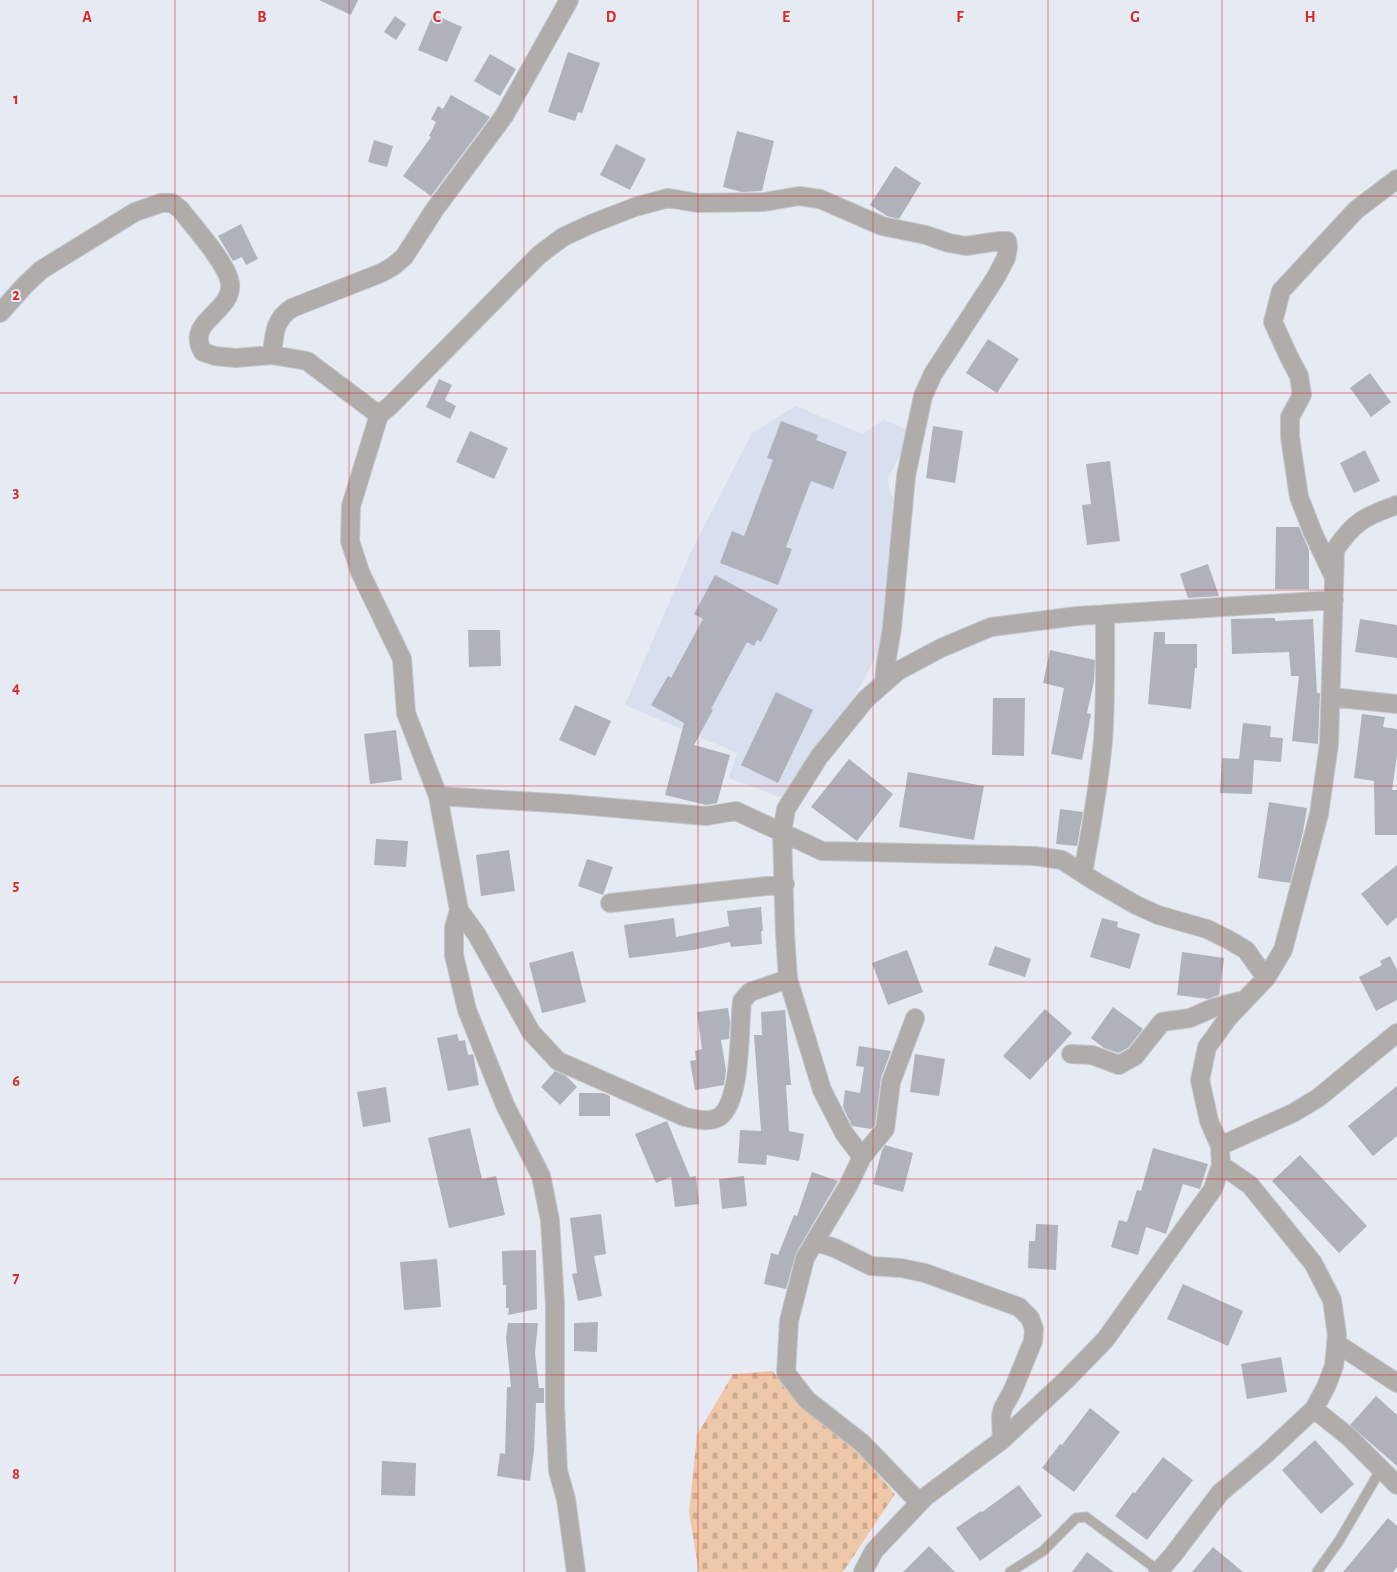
<svg xmlns="http://www.w3.org/2000/svg" width="1397" height="1572" font-family="'Alegreya Sans',sans-serif">
  <style>
    .built { fill: #d8dfee }
    .cemetery { fill: url(#cemetery-stones) }
    .building { fill: #afb2bb }
    .lines { fill: none; stroke-linecap: round; stroke-linejoin: round }
    .lane-casing { stroke: #c1c5cd; stroke-width: 11 }
    .street-casing { stroke: #c1c5cd; stroke-width: 20 }
    .lane { stroke: #b0aca9; stroke-width: 9 }
    .street { stroke: #b0aca9; stroke-width: 18 }
    .grid { fill: none; stroke: #d62828; stroke-width: 1; stroke-opacity: 0.55 }
    .grid-label { font-size: 16px; text-anchor: middle; font-weight: bold; fill: #d62828; stroke: #e6eaf3; stroke-width: 4; stroke-linejoin: round; paint-order: stroke }
  </style>
  <defs>
    <pattern id="cemetery-stones" width="16" height="16" patternUnits="userSpaceOnUse" patternTransform="scale(1.25)"><rect width="16" height="16" fill="#eec8a8"/><path d="M2 7V4a2 2 0 0 1 4 0v3zM10 15v-3a2 2 0 0 1 4 0v3z" fill="#ccab90"/></pattern>
  </defs>
  <rect width="100%" height="100%" fill="#e6eaf3"/>
  <path class="built" d="M796,406L862,434L884,420L913,432L888,478L889,488L895,503L884,641L855,696L782,798L729,778L737,753L625,705L692,550L752,433Z"/>
  <path class="cemetery" d="M773,1371L786,1390L864,1458L895,1494L843,1572H699L689,1513L697,1435L733,1374Z"/>
  <path class="building" d="M319,0H358L351,15Z
    M433,14L462,27L447,62L418,50Z
    M395,16L406,24L396,40L384,32Z
    M568,52L600,63L582,113L578,112L575,121L548,112Z
    M490,54L516,69L500,96L474,81Z
    M451,95L490,117L431,196L403,176L431,137L429,136L436,122L431,119L438,106L443,109Z
    M737,131L774,141L762,191L742,192L723,187Z
    M374,140L393,146L387,167L368,162Z
    M616,144L646,159L630,190L600,175Z
    M895,166L921,183L899,219L887,216L870,205Z
    M241,224L258,259L246,265L242,257L233,261L218,236Z
    M988,339L1019,359L997,393L966,373Z
    M1370,373L1391,402L1371,417L1350,388Z
    M439,379L452,385L445,400L456,406L450,419L426,407Z
    M781,421L818,435L816,440L847,452L833,489L811,481L786,547L792,549L778,585L720,563L732,531L744,536L773,460L767,458Z
    M933,426L963,431L955,483L926,478Z
    M470,431L508,448L494,479L456,462Z
    M1365,450L1380,481L1354,493L1340,463Z
    M1110,461L1120,541L1087,545L1082,505L1091,504L1086,464Z
    M1276,527H1299L1309,550V589H1275Z
    M1208,564L1219,596L1188,598L1180,574Z
    M715,575L778,609L761,642L757,640L754,646L747,642L711,709L713,710L694,745L730,755L717,803L706,805L665,795L684,723L651,705L668,676L671,678L703,619L694,614Z
    M1275,618V621L1313,619L1317,693H1320L1318,744L1292,741L1299,676H1291L1289,652L1232,654L1231,619Z
    M1360,619L1397,625V658L1355,652Z
    M468,630H500L501,666L469,667Z
    M1154,632H1165V644H1197V668H1195L1191,709L1148,704Z
    M1050,650L1095,660L1094,681L1087,713L1091,714L1082,760L1051,754L1064,688L1043,683Z
    M776,692L813,710L778,783L741,765Z
    M993,698H1025L1024,756L992,755Z
    M575,705L611,721L595,756L559,740Z
    M1362,714L1385,717L1383,727L1397,729V755L1392,790H1397V835H1375L1374,781L1354,778Z
    M1243,723L1271,726L1270,737L1283,738L1281,762L1254,760L1252,794L1220,793L1222,758L1239,759Z
    M396,730L402,780L370,784L364,734Z
    M849,759L893,794L857,841L811,807Z
    M908,772L984,786L974,840L899,827Z
    M1269,802L1307,808L1303,832L1290,883L1258,878Z
    M1060,809L1083,812L1077,846L1056,844Z
    M376,839L408,841L406,867L374,865Z
    M509,850L515,891L481,896L476,855Z
    M587,859L613,867L603,895L578,886Z
    M1397,865V917L1387,926L1361,894Z
    M761,907L763,931H761L762,944L731,947L730,942L693,950L629,958L624,925L674,918L676,937L729,926L727,911Z
    M1102,918L1118,922L1117,927L1140,934L1130,969L1090,957Z
    M995,946L1031,959L1025,977L988,965Z
    M907,950L923,992L888,1005L872,963Z
    M573,951L586,1002L542,1013L529,963Z
    M1182,952L1224,958L1219,995L1208,999L1177,995Z
    M1390,956L1397,970V1000L1376,1011L1359,977L1382,965L1380,961Z
    M1113,1007L1143,1029L1128,1048L1118,1053L1104,1048L1091,1038Z
    M728,1008L730,1022L729,1039L721,1040L726,1070L724,1085L695,1090L690,1061L696,1060L695,1051L702,1049L697,1012Z
    M1045,1009L1072,1033L1030,1080L1003,1056Z
    M785,1010L791,1085H786L789,1131L804,1134L799,1161L767,1155L766,1165L738,1163L740,1130L761,1131L754,1035H762L761,1012Z
    M457,1034L459,1041L465,1040L468,1055L473,1054L479,1085L448,1091L437,1038Z
    M859,1046L891,1051L881,1078L875,1125L871,1129L852,1126L843,1107L845,1090L860,1093L864,1067L856,1066Z
    M915,1054L945,1059L939,1096L910,1092Z
    M555,1071L566,1076L577,1087L560,1105L541,1087Z
    M1397,1086V1136L1373,1156L1348,1126Z
    M386,1087L391,1122L363,1127L357,1092Z
    M579,1093H603L610,1096V1116H579Z
    M667,1121L690,1177L696,1176L699,1204L675,1207L671,1177L656,1183L635,1134Z
    M470,1128L482,1179L496,1176L505,1215L449,1228L428,1138Z
    M885,1145L913,1153L903,1192L873,1184L882,1150Z
    M1153,1148L1208,1164L1200,1189L1183,1184L1166,1234L1146,1227L1138,1255L1111,1247L1119,1220L1127,1222L1137,1190L1141,1191Z
    M1300,1155L1367,1226L1339,1253L1272,1181Z
    M812,1172L838,1181L796,1253L786,1289L764,1284L771,1253L778,1255L794,1215L797,1216Z
    M744,1176L747,1206L722,1209L719,1179Z
    M601,1214L606,1254L594,1256L602,1296L578,1301L572,1274L577,1273L570,1218Z
    M1036,1224L1058,1225L1056,1270L1028,1268L1029,1241H1035Z
    M536,1250L537,1309L508,1315L509,1308H506V1285H503L502,1251Z
    M437,1259L441,1307L404,1310L400,1262Z
    M1183,1284L1243,1311L1228,1346L1167,1319Z
    M598,1322L597,1352L574,1351V1323Z
    M508,1323H538L535,1353L539,1388H544V1403H536L534,1451L530,1481L497,1476L500,1453L505,1454L507,1387H511L506,1338Z
    M1281,1357L1287,1392L1247,1399L1241,1364Z
    M1376,1396L1397,1415V1466L1350,1425Z
    M1090,1408L1120,1432L1074,1492L1042,1468L1060,1444L1062,1445Z
    M1315,1440L1354,1484L1321,1514L1282,1470Z
    M1163,1457L1193,1480L1147,1540L1115,1516L1133,1492L1135,1493Z
    M382,1461L416,1463L415,1496L381,1495Z
    M1019,1485L1042,1516L980,1561L956,1528L981,1511L982,1512Z
    M1388,1518L1397,1526V1567L1393,1572H1343Z
    M929,1546L955,1572H903Z
    M1213,1547L1243,1572H1192Z
    M1087,1552L1114,1572H1072Z"/>
  <g class="lines">
    <g class="lane-casing">
      <path id="lane" d="M1010,1572L1043,1551L1076,1518L1086,1517L1159,1571
        M1317,1572L1339,1541L1381,1469"/>
    </g>
    <g class="street-casing">
      <path id="street" d="M0,313L25,285L41,270L135,212L161,203H172L180,209C193,226 227,263 230,283C234,312 184,321 203,352L215,356L236,358L272,355L307,361L379,415
        M272,355C274,336 274,319 292,308L381,273L392,267L404,257L435,209L504,116L569,0
        M1333,575L1313,533L1299,497L1290,437V417L1302,395L1299,376L1289,357L1273,322L1281,291L1356,210L1397,179
        M1331,697L1397,704
        M438,796L569,804L706,816L736,811L822,851L1035,856L1062,860L1096,882L1136,905L1158,915L1207,929L1229,940L1246,950L1266,978
        M1083,873C1091,829 1099,785 1103,741C1106,698 1105,656 1105,614
        M610,903L785,884
        M459,910L454,928V955L467,1010L505,1105L541,1176L550,1220L555,1305V1406L558,1471L566,1499L576,1572
        M788,979L750,992L742,1001C739,1026 742,1102 719,1117C709,1123 696,1119 685,1117L558,1061L531,1032L477,935L459,910L438,796L406,713L402,659L360,572L350,541L351,506L379,415L391,405L539,255L563,237L591,224L635,207L668,198L698,203L764,202L799,196L820,199L882,226L926,235L949,243L966,246L999,241H1007L1008,247L1006,258L996,277L933,374L923,396L906,476L892,628L886,663L884,683
        M915,1018L891,1082L885,1129L862,1157L848,1186L805,1258L789,1321L786,1373L807,1400L862,1443L919,1502
        M1071,1054L1092,1055L1119,1065L1135,1056L1162,1022L1190,1018L1213,1008L1244,1000
        M1220,1146L1293,1113L1318,1098L1397,1033
        M862,1157L844,1133L822,1090L788,979L785,934L782,832L786,809L819,757L866,699L898,671L941,648L991,627L1077,616L1334,600
        M815,1241L837,1249L871,1266L901,1268L925,1273L1019,1307L1030,1318L1034,1329L1033,1341L1013,1390L1003,1408L1001,1416L1002,1440
        M1336,1343L1397,1383
        M1314,1409L1349,1437L1397,1485
        M863,1572L874,1551L925,1497L1002,1440L1066,1380L1105,1340L1213,1189L1221,1165L1220,1146L1209,1121L1200,1080L1207,1047L1228,1018L1266,978L1283,950L1319,814L1329,744L1335,550C1354,521 1366,516 1397,505
        M1158,1572L1173,1555L1220,1493L1266,1454L1314,1409L1326,1387L1334,1366L1337,1335L1332,1300L1313,1263L1250,1185L1221,1165"/>
    </g>
    <use href="#lane" class="lane"/>
    <use href="#street" class="street"/>
  </g>
  <path class="grid" d="M175,0V1572M349,0V1572M524,0V1572M698,0V1572M873,0V1572M1048,0V1572M1222,0V1572M0,196H1397M0,393H1397M0,590H1397M0,786H1397M0,982H1397M0,1179H1397M0,1375H1397"/>
  <g class="grid-label">
    <text x="87" y="22">A</text>
    <text x="262" y="22">B</text>
    <text x="437" y="22">C</text>
    <text x="611" y="22">D</text>
    <text x="786" y="22">E</text>
    <text x="960" y="22">F</text>
    <text x="1135" y="22">G</text>
    <text x="1310" y="22">H</text>
    <text x="16" y="104">1</text>
    <text x="16" y="300">2</text>
    <text x="16" y="497">3</text>
    <text x="16" y="693">4</text>
    <text x="16" y="890">5</text>
    <text x="16" y="1086">6</text>
    <text x="16" y="1283">7</text>
    <text x="16" y="1479">8</text>
  </g>
</svg>
